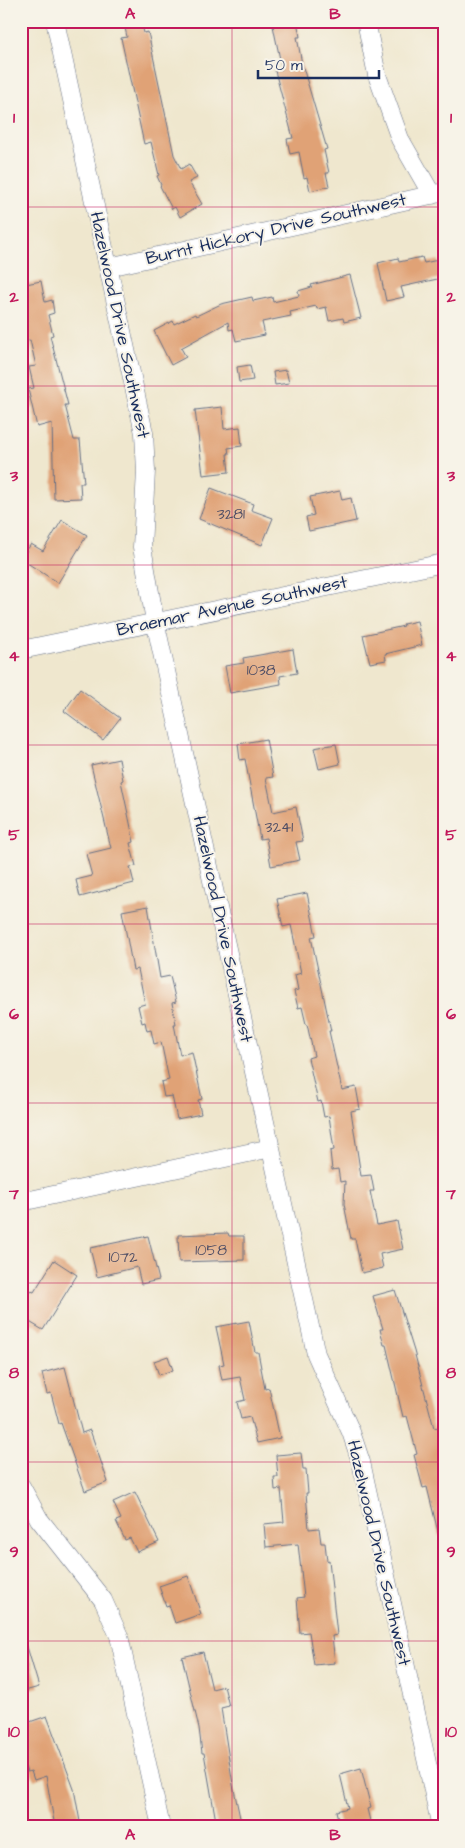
<svg xmlns="http://www.w3.org/2000/svg" width="465" height="1848" font-family="'Architects Daughter',sans-serif">
  <style>
    .building { fill: #e0a276 }
    .lines { fill: none; stroke-linecap: round; stroke-linejoin: round }
    .street-casing { stroke: #656f85; stroke-width: 19 }
    .street { stroke: #fff; stroke-width: 18 }
    .grid { fill: none; stroke: #c2185b; stroke-width: 1; stroke-opacity: 0.55 }
    .labels { text-anchor: middle; dominant-baseline: central; stroke-width: 4; stroke-linejoin: round; paint-order: stroke }
    .number-label { font-size: 15px; fill: #4c4c64 }
    .street-label { font-size: 18px; fill: #1b2f5e; stroke: #f7f3e8 }
    .neatline { fill: none; stroke: #c2185b; stroke-width: 2 }
    .grid-label { font-size: 16px; text-anchor: middle; font-weight: bold; fill: #c2185b }
  </style>
  <rect width="100%" height="100%" fill="#f7f3e8"/>
  <filter id="ink" filterUnits="userSpaceOnUse"><feTurbulence type="fractalNoise" baseFrequency=".02" numOctaves="2"/><feDisplacementMap in="SourceGraphic" scale="10" xChannelSelector="R" yChannelSelector="G"/><feConvolveMatrix kernelMatrix="1 2 1 2 8 2 1 2 1" color-interpolation-filters="sRGB"/></filter>
  <filter id="wash" filterUnits="userSpaceOnUse"><feTurbulence type="fractalNoise" baseFrequency=".0096" numOctaves="4" result="noise"/><feDisplacementMap in="SourceGraphic" scale="20" xChannelSelector="R" yChannelSelector="G"/><feGaussianBlur stdDeviation="1.12" result="paint"/><feColorMatrix in="noise" values="0 0 0 0 0 0 0 0 0 0 0 0 0 0 0 0 0 1.4 0 .05"/><feComposite in="paint" operator="in"/></filter>
  <g filter="url(#wash)">
    <rect width="100%" height="100%" fill="#efe7ce"/>
    <g id="blocks">
      <path class="building" d="M133,21H141L144,33L148,32L174,155L181,169L189,164L197,178L189,182L202,204L180,217L175,207L172,209L160,186L161,185L157,176L159,175L151,142L144,144L121,38L127,37L124,23Z
        M272,21H297L300,37H297L302,64L327,149L324,150L329,173H326L329,186L310,191L307,177L304,178L299,152L290,154L287,139L293,138L275,71L282,69Z
        M422,257L424,263L438,260L442,278L401,287L404,297L386,301L378,263L398,258L399,262Z
        M350,275L361,318L344,322L343,318L329,321L326,307L317,309L316,306L290,312L291,316L262,322L265,335L236,341L233,329L229,330L228,322L181,348L186,357L171,365L154,331L173,321L174,324L195,314L196,316L221,304L252,297L253,301L272,297L273,302L299,296L298,291L312,287L311,285Z
        M41,281L45,302L52,300L54,313L48,315L53,335L50,336L68,405H65L74,440H80L84,483H80L81,498L54,499L52,423L37,427L28,389L34,388L29,367L36,366L30,340L21,342V328L26,327L21,306V285Z
        M250,365L253,380L239,382L237,367Z
        M286,370L289,383L275,385L273,372Z
        M222,407L224,429L240,427L242,446L228,448L229,454H227L229,472L203,475L195,410Z
        M211,488L253,504L251,510L273,518L262,545L199,519Z
        M340,491L342,500L351,498L356,521L309,531L306,517L314,515L310,497Z
        M62,520L87,535L58,583L21,559L31,544L43,551Z
        M417,621L422,645L385,654L386,660L370,663L363,635L404,626L403,624Z
        M293,649L297,673L280,676L281,684L230,693L225,666L244,663L243,658Z
        M80,689L120,718L103,740L64,711Z
        M266,739L273,777L266,778L273,812L296,807L303,841L296,842L300,860L271,866L266,838L260,839L245,759L240,760L238,744Z
        M336,744L340,764L319,769L314,748Z
        M119,759L123,780L121,781L134,842L130,843L136,866L130,867L134,883L80,897L76,880L92,876L86,854L111,848L91,765Z
        M307,893L316,936L311,937L331,1031H329L342,1090L356,1087L360,1109L351,1111L361,1176L371,1175L374,1191H370L377,1225L397,1221L403,1249L380,1254L383,1268L362,1273L355,1239H351L344,1204L345,1181L340,1182L338,1169L332,1170L330,1151L334,1150L329,1116L324,1117L321,1101L318,1102L308,1058L314,1056L307,1024H306L302,1007L298,1008L294,991L298,990L295,975L301,973L291,925L283,927L277,899Z
        M148,906L160,978L170,976L176,1002L172,1003L176,1024H174L180,1055L192,1052L202,1099L198,1100L201,1114L177,1119L172,1096L164,1097L161,1082L169,1080L161,1042L154,1044L151,1030L147,1031L145,1022L142,1023L138,1006L145,1004L138,969L133,970L122,911Z
        M228,1233L229,1236H244V1260L179,1262L178,1235Z
        M148,1236L159,1280L141,1284L137,1267L97,1277L90,1248Z
        M54,1260L77,1275L43,1330L21,1317V1307L31,1291L34,1292Z
        M395,1290L414,1351L434,1428L444,1426V1536H439L427,1487L423,1488L414,1455L417,1454L407,1416L403,1417L386,1345H384L380,1329H383L373,1296Z
        M249,1321L255,1352H258L265,1389L269,1388L280,1438L257,1443L250,1417L241,1419L237,1402L245,1400L240,1377L222,1380L219,1365L224,1364L216,1327Z
        M168,1356L173,1370L159,1375L154,1361Z
        M65,1367L82,1433L90,1430L108,1482L85,1491L61,1423L59,1424L51,1393L47,1394L42,1373Z
        M301,1453L303,1469H306L308,1493H306L309,1529L319,1528L321,1543H325L327,1561L329,1560L337,1635L332,1636L335,1663L314,1665L309,1632L300,1633L297,1598L304,1597L298,1544L266,1547L264,1524L284,1522L281,1489L275,1490L274,1477H278L276,1455Z
        M135,1492L159,1542L137,1552L130,1538L125,1540L116,1521L121,1519L113,1502Z
        M188,1576L201,1614L175,1623L169,1605L166,1606L159,1586Z
        M25,1640L39,1687L21,1692V1641Z
        M203,1652L212,1689L224,1686L229,1706L221,1708L233,1785L242,1827H217L204,1753H202L199,1728L182,1657Z
        M47,1716L74,1789L81,1827H55L46,1776L34,1780L31,1771L27,1772L25,1767L21,1768V1725Z
        M361,1768L371,1808L367,1809L370,1821L340,1827L336,1811L348,1808L340,1774Z"/>
    </g>
  </g>
  <g filter="url(#ink)">
    <use href="#blocks" fill-opacity="0" stroke="#656f85" stroke-width="1"/>
    <g class="lines">
      <g class="street-casing">
        <path id="street" d="M55,21L144,433L146,471L142,547L155,621L316,1354L351,1432L361,1462L441,1827
          M366,21L377,75L400,139L432,195
          M109,267L444,192
          M21,650L444,563
          M21,1202L271,1148
          M21,1486L39,1519L103,1600L119,1636L161,1827"/>
      </g>
      <use href="#street" class="street"/>
    </g>
  </g>
  <path class="grid" d="M232,21V1827M21,207H444M21,386H444M21,565H444M21,745H444M21,924H444M21,1103H444M21,1283H444M21,1462H444M21,1641H444"/>
  <g class="labels">
    <g class="number-label">
      <text x="231" y="514">3281</text>
      <text x="261" y="670">1038</text>
      <text x="279" y="827">3241</text>
      <text x="211" y="1250">1058</text>
      <text x="123" y="1257">1072</text>
    </g>
    <g class="street-label">
      <text transform="translate(276 229) rotate(-13)">Burnt Hickory Drive Southwest</text>
      <text transform="translate(120 325) rotate(78)">Hazelwood Drive Southwest</text>
      <text transform="translate(232 606) rotate(-12)">Braemar Avenue Southwest</text>
      <text transform="translate(223 929) rotate(78)">Hazelwood Drive Southwest</text>
      <text transform="translate(379 1553) rotate(77)">Hazelwood Drive Southwest</text>
    </g>
  </g>
  <rect width="465" height="1848" fill="none" stroke="#f7f3e8" stroke-width="55"/>
  <path d="M258 70v8h121v-8" fill="none" stroke="#1b2f5e" stroke-width="2.5"/>
  <text x="265" y="70" font-size="15" fill="#1b2f5e" stroke="#f7f3e8" stroke-width="4" paint-order="stroke">50 m</text>
  <rect x="28" y="28" width="410" height="1792" class="neatline"/>
  <g class="grid-label">
    <text x="130" y="19">A</text>
    <text x="335" y="19">B</text>
    <text x="14" y="123">1</text>
    <text x="451" y="123">1</text>
    <text x="14" y="302">2</text>
    <text x="451" y="302">2</text>
    <text x="14" y="481">3</text>
    <text x="451" y="481">3</text>
    <text x="14" y="661">4</text>
    <text x="451" y="661">4</text>
    <text x="14" y="840">5</text>
    <text x="451" y="840">5</text>
    <text x="14" y="1019">6</text>
    <text x="451" y="1019">6</text>
    <text x="14" y="1199">7</text>
    <text x="451" y="1199">7</text>
    <text x="14" y="1378">8</text>
    <text x="451" y="1378">8</text>
    <text x="14" y="1557">9</text>
    <text x="451" y="1557">9</text>
    <text x="14" y="1737">10</text>
    <text x="451" y="1737">10</text>
    <text x="130" y="1840">A</text>
    <text x="335" y="1840">B</text>
  </g>
</svg>
